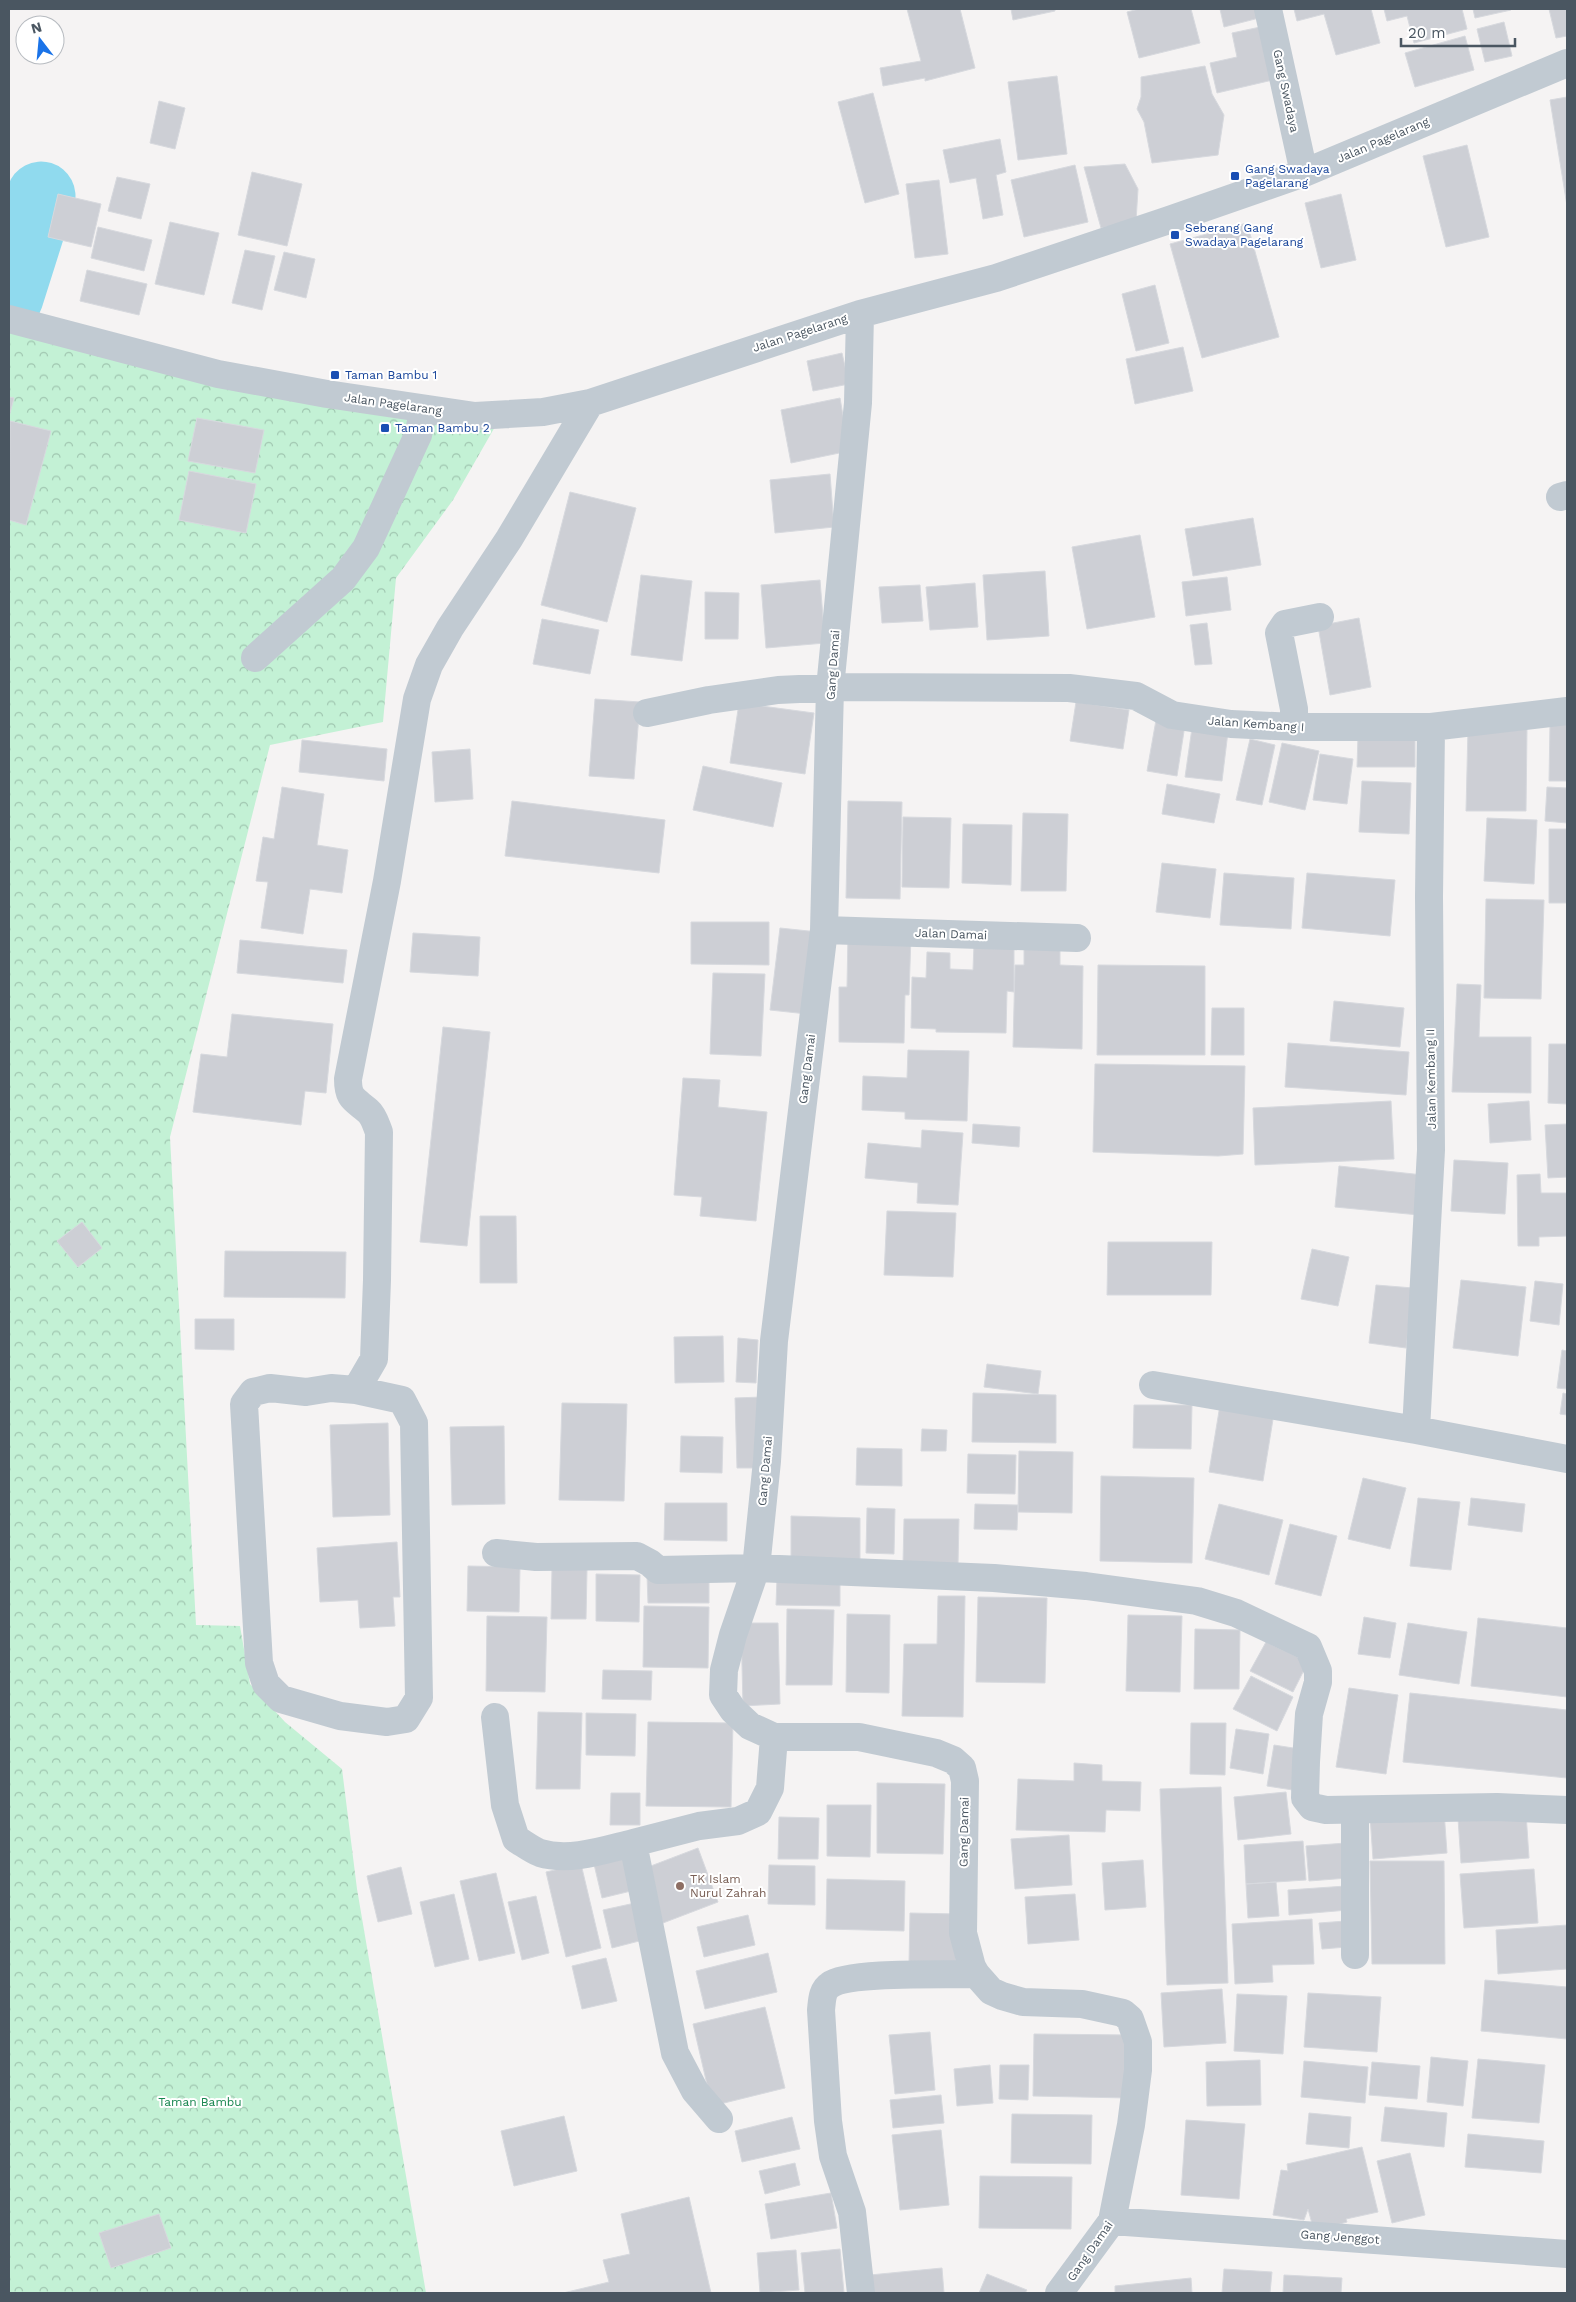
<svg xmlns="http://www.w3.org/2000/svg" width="1576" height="2302" font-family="'Work Sans',sans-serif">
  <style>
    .park { fill: url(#park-crowns) }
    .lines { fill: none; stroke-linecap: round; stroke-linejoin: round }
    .river { stroke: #90daee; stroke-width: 69 }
    .building { fill: #cdcfd5; stroke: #d7d9de }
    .minor { stroke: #c1cad2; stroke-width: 28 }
    .transit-dot { fill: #1a4fb4; stroke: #fff; stroke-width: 2 }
    .education-dot { fill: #8d6e63; stroke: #fff; stroke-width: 2 }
    .labels { text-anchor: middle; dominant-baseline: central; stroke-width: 4; stroke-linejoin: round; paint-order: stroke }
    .street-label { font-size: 12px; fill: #4a5661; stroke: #fff }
    .transit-label { font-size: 12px; fill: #164399; stroke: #fff; text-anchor: start }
    .education-label { font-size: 12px; fill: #785e54; stroke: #fff; text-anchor: start }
    .park-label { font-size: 12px; fill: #17864f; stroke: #fff }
  </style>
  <defs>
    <pattern id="park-crowns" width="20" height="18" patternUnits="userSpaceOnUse" patternTransform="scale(1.25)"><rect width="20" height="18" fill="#c3f1d5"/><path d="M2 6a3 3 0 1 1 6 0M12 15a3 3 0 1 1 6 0" fill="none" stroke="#a0c6b0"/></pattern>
  </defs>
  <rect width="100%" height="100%" fill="#f5f3f3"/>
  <path class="park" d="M9,327L496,425L453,500L396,578L383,722L270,745L170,1137L196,1625L240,1626L250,1684L285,1722L342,1769L357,1889L426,2293H9Z"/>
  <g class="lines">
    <path class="river" d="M9,297L41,196"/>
  </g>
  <path class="building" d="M907,9H960L975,68L925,81V78L883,86L880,68L921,61Z
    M1011,9H1055V11L1013,20Z
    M1139,9H1191L1200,43L1139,58L1127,12Z
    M1220,9H1257L1259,18L1224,27Z
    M1294,9H1371L1380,43L1336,55L1324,14L1297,21Z
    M1384,9H1462L1467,29L1414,43L1407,16L1387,21Z
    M1473,9H1510L1511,10L1475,18Z
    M1549,9H1567V36L1556,38Z
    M1504,22L1512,56L1485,62L1477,29Z
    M1265,26L1277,79L1217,93L1210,63L1237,57L1232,33Z
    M1465,36L1474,70L1415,87L1405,53Z
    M1205,66L1212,94L1224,115L1218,155L1152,163L1144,122L1137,109L1141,97V77Z
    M1057,76L1067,154L1018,160L1008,82Z
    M873,93L899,194L865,203L838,102Z
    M1567,97V206L1550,100Z
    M159,101L185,108L175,149L150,143Z
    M1000,139L1006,172L996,175L1003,215L983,219L976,178L950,183L943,150Z
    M1467,145L1489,237L1446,247L1423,156Z
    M1125,164L1138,189L1136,221L1101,228L1084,167Z
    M1075,165L1088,222L1024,237L1011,180Z
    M252,172L302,184L287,246L238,235Z
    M117,177L150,184L141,219L108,211Z
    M939,180L948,254L915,258L906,184Z
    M58,194L101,204L91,247L48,237Z
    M1341,194L1356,260L1321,268L1305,203Z
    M170,222L219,233L204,295L155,284Z
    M1247,223L1279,337L1202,358L1170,244Z
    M98,227L152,240L144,271L91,258Z
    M245,250L275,256L262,310L232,303Z
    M284,252L315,259L306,298L274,290Z
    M87,270L147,284L139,315L80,301Z
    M1155,285L1169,343L1136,351L1122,294Z
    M1183,347L1193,391L1135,404L1126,359Z
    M842,353L849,384L813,391L807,361Z
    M9,397L14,398L9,417Z
    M840,398L849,451L791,463L781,410Z
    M197,418L264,430L255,473L188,461Z
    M10,421L51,431L26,525L9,520Z
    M189,471L256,484L246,533L179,520Z
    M830,474L834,527L775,533L770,480Z
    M570,492L636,508L607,622L541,605Z
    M1253,518L1261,565L1193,576L1185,529Z
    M1140,535L1155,617L1087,629L1072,547Z
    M1045,571L1049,636L987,640L983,575Z
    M641,575L692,581L682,661L631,655Z
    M1227,577L1231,610L1186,616L1182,582Z
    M820,580L825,643L766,648L761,585Z
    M975,583L978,627L930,630L926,587Z
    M920,585L923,621L882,623L879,587Z
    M705,592L739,593L738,639H705Z
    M1359,618L1371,687L1330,695L1318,626Z
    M542,619L599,630L590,674L533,664Z
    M1207,623L1212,664L1195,665L1190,625Z
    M595,699L640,702L634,779L589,776Z
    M1076,702L1129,710L1123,749L1070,741Z
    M739,703L814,713L805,774L730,763Z
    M1156,720L1185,725L1177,776L1147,771Z
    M1550,723H1567V781H1549Z
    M1192,728L1228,732L1222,781L1185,777Z
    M1468,728L1527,729L1526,811H1466Z
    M1358,735L1415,736V767H1357Z
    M1250,739L1275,745L1262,805L1236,800Z
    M302,740L387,749L384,781L299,772Z
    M1282,743L1319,751L1305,810L1269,802Z
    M470,749L473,799L435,802L432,752Z
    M1320,754L1353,759L1347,804L1313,800Z
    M703,766L782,783L773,827L693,810Z
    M1362,781L1411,783L1409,834L1359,832Z
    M1167,784L1220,794L1214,823L1162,814Z
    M282,787L324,794L317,845L348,850L342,893L310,889L303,934L261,928L268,882L256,881L263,837L274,839Z
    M1547,787L1567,788V823L1545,821Z
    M512,801L665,820L659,873L505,856Z
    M848,801L902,802L900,899L846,898Z
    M1023,813L1068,814L1066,891H1021Z
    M903,817L951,818L949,888L902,887Z
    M1487,818L1537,820L1534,884L1484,881Z
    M963,824L1012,825L1011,885L962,883Z
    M1549,829H1567V903H1549Z
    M1162,863L1216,869L1210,918L1156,912Z
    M1224,873L1294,878L1291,929L1220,925Z
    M1307,873L1395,880L1390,936L1302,928Z
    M1486,899L1544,900L1541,999L1484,998Z
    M691,922H769V965L691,964Z
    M780,928L818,932L807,1014L770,1010Z
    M413,933L480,937L478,976L410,972Z
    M848,934L911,935L909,995H905L904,1043L839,1042V987H847Z
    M240,940L347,950L343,983L237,973Z
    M974,944H1014V992L1007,991L1006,1033L936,1032V1029L911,1028L912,977L926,978L927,952L950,953V969L973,970Z
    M1024,945H1060V965L1083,966L1082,1049L1013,1047L1015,965H1024Z
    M1098,965L1205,966V1055H1097Z
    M713,973L765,974L761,1056L710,1054Z
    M1457,984L1481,985L1479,1037H1531V1093L1452,1092Z
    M1334,1001L1404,1008L1400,1047L1330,1041Z
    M1212,1008H1244V1055H1211Z
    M232,1014L333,1024L326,1093L305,1091L301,1125L193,1112L201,1054L227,1057Z
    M443,1027L490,1032L467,1246L420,1242Z
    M1288,1043L1409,1052L1406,1095L1285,1087Z
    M1549,1044H1567V1104L1548,1103Z
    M908,1050L969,1051L967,1121L905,1119V1112L862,1110L863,1076L907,1078Z
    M1095,1064L1245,1066L1243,1154L1218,1156L1093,1152Z
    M683,1078L720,1080L718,1107L767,1112L756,1221L700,1216L702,1197L674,1195Z
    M1391,1101L1394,1159L1255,1165L1253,1108Z
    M1529,1101L1531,1140L1490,1143L1488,1104Z
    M973,1124L1020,1127L1019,1147L972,1143Z
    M1567,1124V1177L1548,1178L1545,1125Z
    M922,1130L963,1133L958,1205L917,1203L918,1183L865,1178L868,1143L921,1148Z
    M1454,1160L1508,1163L1505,1214L1451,1211Z
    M1339,1166L1423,1175L1419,1215L1335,1207Z
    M1540,1174L1541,1193H1567V1236L1539,1237V1246H1518L1517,1175Z
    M887,1211L956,1213L953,1277L884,1275Z
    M480,1216H516L517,1283H480Z
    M82,1222L102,1248L78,1267L57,1241Z
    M1108,1242H1212L1211,1295H1107Z
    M1312,1249L1349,1257L1338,1306L1301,1299Z
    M225,1251L346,1252L345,1298L224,1297Z
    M1461,1280L1526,1287L1518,1356L1453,1348Z
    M1535,1281L1563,1284L1559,1325L1530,1321Z
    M1376,1285L1413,1288L1406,1348L1369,1343Z
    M195,1319H234V1350L195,1349Z
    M723,1336L724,1382L675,1383L674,1337Z
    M738,1338L758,1340L756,1383L736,1382Z
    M1562,1350L1567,1351V1389L1557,1388Z
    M987,1364L1041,1371L1038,1394L984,1387Z
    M973,1393L1056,1395V1443L972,1442Z
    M1563,1393L1567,1394V1415L1560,1414Z
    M762,1397L763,1468H737L735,1398Z
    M1221,1399L1275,1407L1263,1481L1209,1472Z
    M562,1403L627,1404L624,1501L559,1500Z
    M1134,1405H1192L1191,1449L1133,1448Z
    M388,1423L390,1515L333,1517L330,1425Z
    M504,1426L505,1504L452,1505L450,1427Z
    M922,1429L947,1430L946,1451H921Z
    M681,1436L723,1437L722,1473L680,1472Z
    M857,1448L902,1449V1486L856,1485Z
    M1019,1451L1073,1452L1072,1513L1018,1512Z
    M968,1454L1016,1455L1015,1494L967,1493Z
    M1101,1476L1194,1478L1192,1563L1100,1561Z
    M1363,1478L1406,1488L1390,1549L1348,1539Z
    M1418,1498L1460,1502L1451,1570L1410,1566Z
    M1471,1498L1525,1504L1522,1532L1468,1525Z
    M665,1503H727V1541L664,1540Z
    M975,1504L1018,1505L1017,1530L974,1529Z
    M1219,1504L1283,1520L1269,1575L1205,1559Z
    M867,1508L895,1509L894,1554L866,1553Z
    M791,1516L860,1518V1561L791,1560Z
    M904,1519H959L958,1565L903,1564Z
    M1290,1524L1337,1536L1321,1596L1275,1584Z
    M397,1542L400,1597H393L395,1626L360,1628L358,1600L320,1602L317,1548Z
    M468,1566L520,1567L519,1612L467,1611Z
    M552,1568L587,1569L586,1619H551Z
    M596,1574L640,1575L639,1622L596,1621Z
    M647,1575L709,1577V1603H648Z
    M777,1578L840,1579V1606L776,1605Z
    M938,1596H965L963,1717L902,1716L904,1644H937Z
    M978,1597L1047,1598L1045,1683L976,1682Z
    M644,1606L709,1607L708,1668L643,1667Z
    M787,1609L834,1610L832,1685H786Z
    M847,1614L890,1615L889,1693L846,1692Z
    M1128,1615L1182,1616L1180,1692L1126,1691Z
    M487,1616L547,1617L545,1692L486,1691Z
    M1364,1617L1396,1623L1390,1658L1358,1654Z
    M1478,1618L1567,1628V1697L1471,1686Z
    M741,1623H778L780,1704L743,1706Z
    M1408,1623L1467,1632L1459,1684L1399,1675Z
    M1195,1629L1240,1630L1239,1689H1194Z
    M1266,1642L1308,1662L1293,1692L1250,1671Z
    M603,1670L652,1671L651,1700L602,1699Z
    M1251,1676L1293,1697L1277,1731L1233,1709Z
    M1349,1688L1398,1695L1386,1774L1336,1767Z
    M1410,1693L1567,1710V1778L1403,1762Z
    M538,1712L582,1713L580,1789H536Z
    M586,1713L636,1714L635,1756L586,1755Z
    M648,1722L733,1723L731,1807L646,1806Z
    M1191,1723H1226L1225,1775L1190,1774Z
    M1236,1729L1269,1734L1263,1774L1230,1768Z
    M1274,1745L1306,1750L1299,1791L1267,1786Z
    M1074,1763L1102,1765V1781L1141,1782L1140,1811L1106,1810L1105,1832L1016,1830L1018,1779L1074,1781Z
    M877,1783L945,1784L943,1854L877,1853Z
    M1221,1787L1228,1983L1167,1985L1160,1789Z
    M1286,1792L1291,1834L1238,1840L1234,1797Z
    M611,1793H640V1825H610Z
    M827,1805H871L870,1857L827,1856Z
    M1444,1811L1447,1853L1373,1859L1370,1816Z
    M1526,1813L1529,1858L1461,1863L1458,1818Z
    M779,1817L819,1818L818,1859H778Z
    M1069,1835L1072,1885L1015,1889L1011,1839Z
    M1303,1841L1306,1880L1246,1884L1244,1845Z
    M1346,1843L1348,1878L1309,1881L1306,1846Z
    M698,1848L718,1902L663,1923L643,1869Z
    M622,1852L631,1891L602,1898L593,1860Z
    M1143,1860L1146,1907L1105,1910L1102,1863Z
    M1370,1861H1444L1445,1964H1372Z
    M581,1864L601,1948L566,1957L546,1872Z
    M769,1865L815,1866V1905L768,1904Z
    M401,1867L412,1914L378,1922L367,1876Z
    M1534,1869L1538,1923L1464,1928L1460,1874Z
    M496,1873L515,1953L479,1961L460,1881Z
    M827,1879L905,1881L904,1931L826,1929Z
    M1276,1882L1279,1916L1248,1918L1246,1884Z
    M1346,1886L1348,1910L1289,1915L1288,1890Z
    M454,1894L469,1959L435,1967L420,1902Z
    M1075,1894L1079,1940L1028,1944L1025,1897Z
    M536,1896L549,1953L522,1960L508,1902Z
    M635,1903L643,1940L612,1948L603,1910Z
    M910,1913L957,1914L956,1964H909Z
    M748,1915L755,1945L704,1957L697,1927Z
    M1312,1919L1314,1964L1272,1965L1273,1982L1235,1984L1232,1924Z
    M1346,1921L1347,1947L1322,1949L1319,1923Z
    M1567,1925V1969L1498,1974L1496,1930Z
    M768,1953L777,1992L705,2009L696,1971Z
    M606,1958L617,2001L582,2009L572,1966Z
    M1485,1980L1567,1987V2039L1481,2031Z
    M1222,1989L1226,2043L1164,2047L1161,1993Z
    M1308,1993L1381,1997L1377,2052L1304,2047Z
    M1237,1994L1287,1996L1283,2054L1234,2051Z
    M765,2007L785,2088L712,2106L693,2024Z
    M930,2032L935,2090L895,2094L889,2035Z
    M1034,2034L1129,2035L1128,2098L1033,2096Z
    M1431,2057L1468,2061L1463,2106L1427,2102Z
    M1478,2059L1545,2065L1539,2123L1472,2118Z
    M1260,2060L1261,2105L1207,2106L1206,2062Z
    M1304,2061L1368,2067L1365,2103L1301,2097Z
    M1372,2062L1420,2066L1417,2099L1369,2095Z
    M990,2065L993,2103L957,2106L954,2069Z
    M1000,2065H1029L1028,2100L999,2099Z
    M941,2095L944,2123L893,2128L890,2100Z
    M1385,2107L1447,2113L1444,2147L1381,2141Z
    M1309,2113L1351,2117L1349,2148L1306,2144Z
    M1012,2114L1092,2115L1091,2164L1011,2163Z
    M564,2116L577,2171L514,2186L501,2131Z
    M792,2117L800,2149L742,2162L735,2131Z
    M1186,2120L1245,2124L1239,2199L1181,2195Z
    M941,2130L949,2205L900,2210L892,2135Z
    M1468,2134L1544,2141L1541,2173L1465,2167Z
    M1362,2147L1378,2212L1346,2219L1347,2222L1314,2231L1308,2209L1304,2220L1273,2215L1281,2170L1288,2171L1287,2164Z
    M1410,2153L1425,2215L1392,2223L1377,2161Z
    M795,2163L800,2185L765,2194L759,2171Z
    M980,2176L1072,2177L1071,2229L979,2228Z
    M831,2193L837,2228L771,2239L765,2204Z
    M689,2197L711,2293H563L609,2282L603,2260L630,2254L621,2214Z
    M159,2214L171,2248L111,2268L99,2233Z
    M840,2249L844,2293H805L801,2253Z
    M796,2250L799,2290L760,2293L757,2253Z
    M942,2268L944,2293H872L870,2275Z
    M1224,2269L1272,2272L1270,2293H1222Z
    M987,2274L1027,2290L1025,2293H979Z
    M1284,2275L1342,2278L1341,2293H1283Z
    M1191,2278L1192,2293H1115V2286Z"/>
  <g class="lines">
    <path class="minor" d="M1268,9L1304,173
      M860,314L858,403L830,688L824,930L774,1341L767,1461L756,1568L733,1635L724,1670L723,1695L733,1710L750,1726L774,1737H859L936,1753L953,1760L962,1768L965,1781L963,1933L972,1967L976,1974L991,1991L1002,1996L1023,2002L1082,2004L1123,2013L1130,2019L1138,2042V2070L1131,2125L1112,2221L1059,2293
      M9,319L218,374L327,394L475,416L543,412L590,403L860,314L996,278L1169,220L1304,173L1567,63
      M1560,497L1567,495
      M255,658L343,579L366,548L418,435L424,409
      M647,713L709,700L778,690L842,687L1069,688L1136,696L1172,715L1231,724L1294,727H1431L1567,711
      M1294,727V709L1279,633L1285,624L1320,617
      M824,930L1077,938
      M1153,1385L1416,1430L1567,1459
      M356,1390L402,1400L414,1423L419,1698L406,1719L387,1722L340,1716L281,1699L266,1684L259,1663L244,1404L253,1392L270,1388L306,1392L331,1388L356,1390L374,1359L377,1280L379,1132C376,1125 374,1116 368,1111C354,1099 348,1099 348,1079L387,881L417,699L429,665L450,628L509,539L590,403
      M1416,1430L1431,1150L1429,897L1431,727
      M496,1553L536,1557L637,1556L650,1563L658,1570L756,1568L994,1578L1086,1586L1197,1601L1236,1613L1308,1647L1318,1671V1682L1309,1714L1306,1762L1305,1798L1312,1807L1326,1810L1497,1807L1567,1810
      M495,1717L505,1805L516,1839C523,1843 532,1850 540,1853C570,1862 604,1850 633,1843L675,2053L695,2091L719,2119
      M633,1843L699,1826L738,1821L758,1812L770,1788L774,1737
      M1355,1955V1810
      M1112,2221L1567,2254
      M861,2293L852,2212L833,2156L828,2121L821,2010C822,2001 822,1990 830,1985C848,1971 949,1975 976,1974"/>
  </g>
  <g class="transit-dot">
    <rect x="1230" y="171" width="10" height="10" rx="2.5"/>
    <rect x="1170" y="230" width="10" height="10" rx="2.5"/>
    <rect x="330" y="370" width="10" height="10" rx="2.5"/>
    <rect x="380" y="423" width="10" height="10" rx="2.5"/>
  </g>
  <circle class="education-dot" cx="680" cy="1886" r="5"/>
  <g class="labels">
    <g class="street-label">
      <text transform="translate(1286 91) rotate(78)">Gang Swadaya</text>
      <text transform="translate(1383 140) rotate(-23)">Jalan Pagelarang</text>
      <text transform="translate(800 333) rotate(-18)">Jalan Pagelarang</text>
      <text transform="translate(393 404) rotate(8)">Jalan Pagelarang</text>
      <text transform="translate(833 665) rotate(-86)">Gang Damai</text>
      <text transform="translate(1256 724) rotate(4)">Jalan Kembang I</text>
      <text transform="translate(951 934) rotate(2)">Jalan Damai</text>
      <text transform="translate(807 1069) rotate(-83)">Gang Damai</text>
      <text transform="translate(1431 1079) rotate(-91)">Jalan Kembang II</text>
      <text transform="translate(765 1471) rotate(-85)">Gang Damai</text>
      <text transform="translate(964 1832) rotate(-89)">Gang Damai</text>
      <text transform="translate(1340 2237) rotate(4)">Gang Jenggot</text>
      <text transform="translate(1090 2251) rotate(-55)">Gang Damai</text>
    </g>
    <g class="transit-label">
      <text x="1245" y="169">Gang Swadaya<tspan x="1245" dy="14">Pagelarang</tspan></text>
      <text x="1185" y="228">Seberang Gang<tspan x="1185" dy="14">Swadaya Pagelarang</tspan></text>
      <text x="345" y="375">Taman Bambu 1</text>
      <text x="395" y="428">Taman Bambu 2</text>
    </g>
    <g class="education-label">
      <text x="690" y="1879">TK Islam<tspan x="690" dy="14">Nurul Zahrah</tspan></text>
    </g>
    <g class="park-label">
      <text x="200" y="2102">Taman Bambu</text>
    </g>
  </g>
  <rect width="1576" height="2302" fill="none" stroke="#4a5661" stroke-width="20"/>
  <g transform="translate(40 40) rotate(344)"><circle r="24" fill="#ffffff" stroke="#b7bbc0"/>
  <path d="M0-4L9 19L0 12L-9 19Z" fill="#1a73e8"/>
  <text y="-8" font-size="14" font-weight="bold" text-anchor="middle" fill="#4a5661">N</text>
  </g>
  <path d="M1401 38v8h114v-8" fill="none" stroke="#4a5661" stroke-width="2.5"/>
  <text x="1408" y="38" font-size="15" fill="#4a5661" stroke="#ffffff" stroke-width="4" paint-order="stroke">20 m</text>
</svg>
